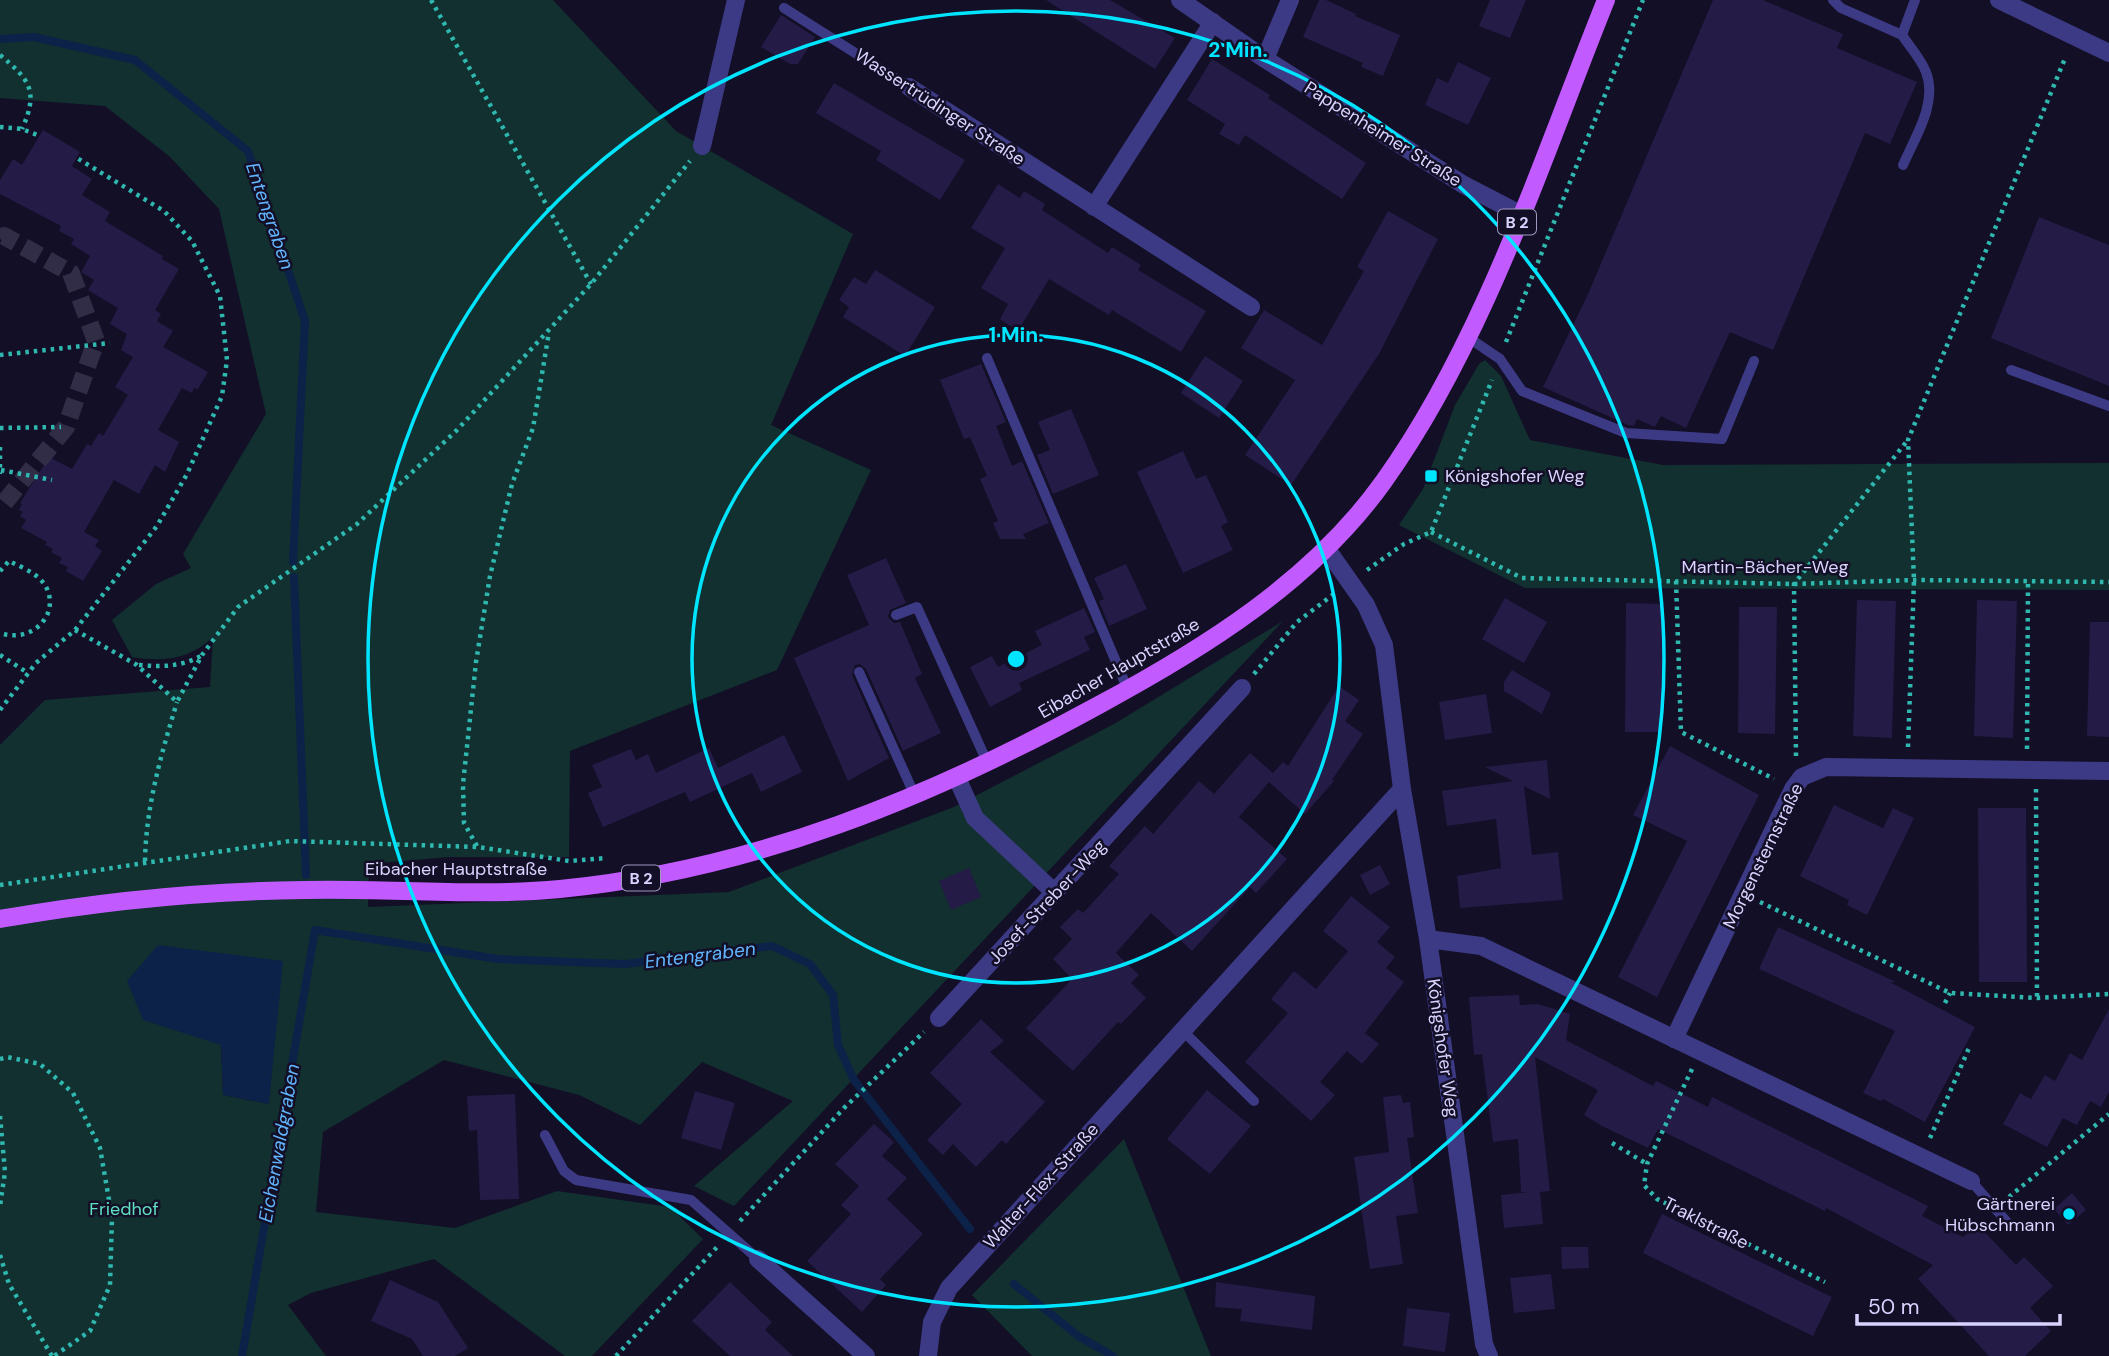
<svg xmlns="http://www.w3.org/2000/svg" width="2109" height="1356" font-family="'DM Sans',sans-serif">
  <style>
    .green { fill: #12302f; fill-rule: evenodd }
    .water { fill: #0c2248 }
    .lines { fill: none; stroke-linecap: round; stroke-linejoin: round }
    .stream { stroke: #0c2248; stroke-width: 8 }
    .building { fill: #241b47 }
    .minor-tunnel { stroke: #312d47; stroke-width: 18; stroke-dasharray: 18 9; stroke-linecap: butt }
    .path { stroke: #2fb8b0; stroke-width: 4.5; stroke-dasharray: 3.5 5; stroke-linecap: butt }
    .service { stroke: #3d3a85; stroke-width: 10 }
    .minor { stroke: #3d3a85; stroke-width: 18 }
    .primary { stroke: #c25bff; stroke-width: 18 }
    .ring { fill: none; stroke: #00e5ff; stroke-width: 3.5 }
    .poi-dot { fill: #00e5ff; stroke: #130f26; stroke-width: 2.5 }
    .labels { text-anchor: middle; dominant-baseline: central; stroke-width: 5; stroke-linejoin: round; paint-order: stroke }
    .shield { fill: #130f26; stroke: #9e99be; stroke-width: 2 }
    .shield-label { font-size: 16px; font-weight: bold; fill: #d9d4ff }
    .street-label { font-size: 18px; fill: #d9d4ff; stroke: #130f26 }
    .poi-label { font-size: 18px; fill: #d9d4ff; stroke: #130f26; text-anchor: start }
    .park-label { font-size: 18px; fill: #5fe0c0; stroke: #130f26 }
    .water-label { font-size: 19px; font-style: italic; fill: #62b6ff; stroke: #130f26 }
    .centre { fill: #00e5ff; stroke: #130f26; stroke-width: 3.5 }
    .ring-label { font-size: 21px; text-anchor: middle; font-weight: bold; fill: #00e5ff; stroke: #130f26; stroke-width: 5; stroke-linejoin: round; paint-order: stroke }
  </style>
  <rect width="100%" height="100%" fill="#130f26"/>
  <path class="green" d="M0,0H553L676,131L853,234L771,425L871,470L777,670L570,751L569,857H448L369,864L368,907L729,892L954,807L1114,724L1283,621L734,1206L694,1186L793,1101L702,1062L640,1125L579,1095L444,1060L323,1132L316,1212L455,1228L557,1191L670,1207L703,1239L592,1356H565L434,1259L311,1293L288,1305L326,1356H0V745L45,700L210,687L213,637C189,660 164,662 132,657L112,620L156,584L191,568L183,554L266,414L219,209L169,156L105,106L0,98ZM221,1045L269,1104L223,1095Z
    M1485,360L1501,376L1530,440L1663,465L2109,463V590L1525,588L1399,525L1423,489L1455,405L1479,364Z
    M1124,1139L1211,1356H1032L972,1295Z"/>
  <path class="water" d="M158,945L283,961L269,1104L223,1095L221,1045L143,1020L127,981Z"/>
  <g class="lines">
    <path class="stream" d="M0,39L34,37L135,60L248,151L305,321L293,562
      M294,577L306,875
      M1014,1284L1078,1336L1113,1356
      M242,1356L315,930L498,959L625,964L772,946L810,964L833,995L838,1045L854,1080L970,1229"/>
  </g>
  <path class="building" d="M1046,0H1110L1175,38L1155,69Z
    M1319,0H1326L1356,14L1355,16L1400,35L1383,76L1361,67L1363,63L1303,37Z
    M1490,0H1526L1510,38L1479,26Z
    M1713,0H1763L1843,34L1837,48L1917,82L1890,144L1865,133L1773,350L1730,332L1686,428L1661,416L1655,427L1637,419L1634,426L1628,425L1543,387L1588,294Z
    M781,15L815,37L798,64H790L761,47Z
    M1212,59L1270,95L1268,98L1366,163L1342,199L1245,135L1239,145L1219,134L1225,124L1187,100Z
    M1458,62L1491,78L1468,125L1425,105L1437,78L1448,83Z
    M834,83L965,160L940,200L876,160L881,151L816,113Z
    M43,130L80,152L72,166L92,179L82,195L110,212L105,221L163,256L162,259L179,269L155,310L161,314L157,321L173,331L163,347L208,372L198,389L194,388L192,393L182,388L158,430L179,442L165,472L155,465L139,494L114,480L84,532L99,540L95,546L102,551L83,581L66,571L68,567L59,563L62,558L51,552L53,549L45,545L47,542L21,528L26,520L20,516L23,512L19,510L22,504L20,503L49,457L72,469L87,444L91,446L99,433L103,436L128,395L115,387L133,357L121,350L127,334L110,324L118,308L88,290L94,280L81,272L90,256L71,244L74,239L59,231L61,226L0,194V180L13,159L22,165Z
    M998,184L1020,198L1024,191L1045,204L1042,210L1065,225L1108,253L1112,247L1141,265L1138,270L1206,311L1181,352L1112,310L1109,315L1049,279L1018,331L1000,319L1008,304L981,288L1005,248L971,228Z
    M1388,211L1438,239L1379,354L1291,485L1245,455L1295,380L1241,348L1264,310L1322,345L1364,271L1357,267Z
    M2039,217L2109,245V386L1991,338Z
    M875,270L935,307L905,356L843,317L849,307L839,300L854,277L866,284Z
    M1205,356L1243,381L1219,418L1181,393Z
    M981,364L1006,422L996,426L1012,466L1022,461L1049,523L1023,534L1026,539H1000L993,523L998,521L980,479L987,476L970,437L964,439L940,380Z
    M1071,409L1099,475L1053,494L1037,455L1050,450L1038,422Z
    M1183,451L1196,479L1206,475L1228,522L1221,526L1233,550L1183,573L1137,472Z
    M886,558L906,603L890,610L888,617L894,623L900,622L922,674L915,678L941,733L903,751L866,669L860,664L855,665L852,675L889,758L848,781L794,658L869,625L847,575Z
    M1126,564L1147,609L1109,626L1099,601L1104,599L1094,578Z
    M1505,598L1547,622L1524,663L1482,639Z
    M1857,600L1896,601L1892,738L1853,736Z
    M1977,600L2017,601L2013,738L1974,736Z
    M1626,603L1663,604L1662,732H1625Z
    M1739,607H1777L1775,734L1738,733Z
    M1084,608L1095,632L1084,637L1090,650L1019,683L1022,690L990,707L970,667L992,656L998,667L1042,645L1035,631Z
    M2090,622H2109V737L2087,736Z
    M1512,670L1551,693L1542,714L1504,691V682Z
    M1339,686L1359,700L1345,721L1363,734L1332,780L1334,781L1305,814L1269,782L1239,817L1287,859L1256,893L1250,887L1192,951L1151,913L1116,953L1139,975L1131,983L1146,998L1121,1024L1118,1022L1073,1071L1026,1028L1072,979L1053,959L1072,939L1060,927L1078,909L1083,913L1119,874L1109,866L1145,826L1153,834L1199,781L1214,794L1250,753L1273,773L1283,762L1288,766Z
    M1486,694L1492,733L1445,740L1439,702Z
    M784,735L802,772L761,792L752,773L690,802L685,792L603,827L588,793L602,787L592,765L631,749L636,760L648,754L656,773L709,748L718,768Z
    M1670,746L1759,795L1657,997L1618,977L1687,841L1633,815Z
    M1547,760L1550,799L1524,786L1532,855L1558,852L1563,900L1460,908L1457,876L1501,868L1496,819L1447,826L1442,791L1513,781L1485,767Z
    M1834,805L1883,828L1893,808L1914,818L1867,915L1847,905L1849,900L1800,876Z
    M1978,808H2026L2027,982H1979Z
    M1380,865L1390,884L1370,895L1360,875Z
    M969,868L981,897L951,910L939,881Z
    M1351,896L1390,927L1377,942L1395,957L1386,968L1404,982L1365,1033L1379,1044L1362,1064L1347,1051L1320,1082L1335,1095L1311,1121L1245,1062L1288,1013L1271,999L1294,971L1316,989L1348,951L1323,931Z
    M1778,927L1896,982H1890L1975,1027L1925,1122L1883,1099L1881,1101L1863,1093L1895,1031L1759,969Z
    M1519,995L1520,1005L1538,1004L1570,1014L1566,1040L1653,1086L1656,1081L1708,1107L1712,1097L1928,1206L1922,1216L1963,1237L1977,1224L2016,1265L2024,1257L2053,1286L2030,1308L2051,1331L2025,1356H1989L1918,1279L1933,1265L1826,1208L1825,1211L1658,1129L1648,1148L1602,1126L1584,1115L1598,1090L1535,1057L1550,1191L1540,1192L1543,1224L1504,1228L1501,1195L1529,1192H1521L1518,1139L1493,1142L1482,1054L1474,1055L1469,997Z
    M2109,1009V1092L2101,1107L2090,1101L2077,1125L2063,1118L2047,1147L2003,1124L2020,1093L2031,1099L2045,1075L2055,1081L2070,1053L2082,1060Z
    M981,1019L1004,1041L990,1052L1045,1102L1006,1144L1002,1140L976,1167L953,1144L943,1155L927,1140L962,1104L930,1073Z
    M1207,1090L1251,1126L1210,1174L1167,1139Z
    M695,1091L735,1103L721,1150L681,1138Z
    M515,1094L519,1199L480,1200L477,1130L469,1131L467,1096Z
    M1401,1095L1403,1103L1410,1102L1414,1137L1407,1138L1418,1213L1396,1216L1403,1264L1370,1269L1354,1157L1389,1152L1383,1097Z
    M874,1124L894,1142L882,1156L907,1178L887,1199L923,1234L880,1279L886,1285L862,1312L807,1261L851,1214L841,1205L859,1186L835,1164Z
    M2072,1193L2086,1210L2068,1225L2054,1209Z
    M1662,1214L1832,1297L1813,1336L1643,1253Z
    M1561,1247H1588L1589,1268L1562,1269Z
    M1551,1274L1555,1309L1514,1313L1510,1278Z
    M390,1280L438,1302L468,1348L455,1356H423L412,1339L371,1321Z
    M730,1282L772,1322L765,1330L793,1356H730L692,1321Z
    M1216,1282L1315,1296L1312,1330L1240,1321L1242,1309L1215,1307Z
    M1407,1308L1450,1313L1445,1352L1403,1346Z"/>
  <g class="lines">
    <path class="minor-tunnel" d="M0,238L4,236L71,273L96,341L66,427L0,508"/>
    <path class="path" d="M431,0L591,284
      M0,55C30,80 39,91 22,129
      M0,127L22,129L40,136
      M1506,342L1643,0
      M0,355L110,343
      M0,428L61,427
      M0,447V474
      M1,470L52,480
      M1431,532L1522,578L1794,584L1914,580L2109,582
      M1367,570L1404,544L1431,532L1492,380
      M0,571L9,561C21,567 37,573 45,585C62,614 32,644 0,633
      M1676,581L1681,732L1774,779
      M75,630L137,665L177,702L202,655L238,607L357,524L457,430L591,284L690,161
      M0,655L28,673
      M139,665C162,667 180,667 201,656
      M1254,674L1297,622L1334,594
      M0,710L36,663L75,630L157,526L187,474L222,396L227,360L220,296L192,241L164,211L77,158
      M1908,747L1914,580L1908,440L2066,56
      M2027,749L2028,582
      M1796,756L1794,584L1907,441
      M2036,789L2037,998
      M477,846L464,823L463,784L476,662L490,576L512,484L533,428L549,332
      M145,861C146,806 161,755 177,702
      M0,885L290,841L478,847L569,861L607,858
      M1760,902L1950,993L2037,998L2109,994
      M1945,1003L1950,993
      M0,1059L7,1057L40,1064L73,1093L100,1148L112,1217L110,1285L90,1331L54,1356
      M1692,1069L1647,1164L1644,1185L1657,1199L1825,1282
      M0,1116L5,1172L0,1206
      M1930,1138L1969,1048
      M1612,1143L1647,1164
      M2009,1197L2109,1114
      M740,1221L844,1108L924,1032
      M0,1255L9,1284L52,1356
      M616,1356L718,1246"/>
    <path class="service" d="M1833,0L1841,8L1902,35
      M784,8L909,87
      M1903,165C1915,137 1938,103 1926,72C1921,59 1910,47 1902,35L1915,0
      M1469,338L1500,359L1522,391L1626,433L1722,439L1754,361
      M987,358L1128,690
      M2011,370L2109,406
      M896,615L917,607L988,764
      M859,672L915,796
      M1182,1030L1254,1101
      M545,1135L564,1171L576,1180L691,1200L758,1259
      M1971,1181L2007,1222"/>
    <path class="minor" d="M1180,0L1265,59L1464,185L1520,214
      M1999,0L2109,53
      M1265,59L1290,0
      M909,87L1251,307
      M702,146L736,0
      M1094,207L1213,22
      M1326,548L1366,605L1384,645L1402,789L1428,939L1484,1344L1489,1356
      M957,778L975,818L1055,893
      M1428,939L1481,946L1971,1181
      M939,1018L1242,688
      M1674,1039L1793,789L1802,777L1826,767L2109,771
      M758,1259L866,1356
      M928,1356L932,1322L949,1288L1402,789"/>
    <path class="primary" d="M0,919C102,901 201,891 305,890C390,888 475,897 560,889C753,870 929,798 1097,706C1203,649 1313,581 1384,481C1484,341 1542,159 1606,0"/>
  </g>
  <g class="ring">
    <circle cx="1016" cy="659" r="324"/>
    <circle cx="1016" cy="659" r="648"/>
  </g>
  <g class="poi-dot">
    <rect x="1424" y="469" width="14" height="14" rx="3.5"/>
    <circle cx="2069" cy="1214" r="7"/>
  </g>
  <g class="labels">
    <g class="shield">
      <rect x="1498" y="209.5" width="38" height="25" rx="5"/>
      <rect x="622" y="865.5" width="38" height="25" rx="5"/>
    </g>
    <g class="shield-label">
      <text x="1517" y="222">B 2</text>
      <text x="641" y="878">B 2</text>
    </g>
    <g class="street-label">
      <text transform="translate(940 107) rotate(33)">Wassertrüdinger Straße</text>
      <text transform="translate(1383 134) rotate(32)">Pappenheimer Straße</text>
      <text x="1765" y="567">Martin-Bächer-Weg</text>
      <text transform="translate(1119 668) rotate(-30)">Eibacher Hauptstraße</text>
      <text transform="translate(1763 856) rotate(-64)">Morgensternstraße</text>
      <text x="456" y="869">Eibacher Hauptstraße</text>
      <text transform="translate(1047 902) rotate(-47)">Josef-Streber-Weg</text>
      <text transform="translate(1443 1048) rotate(82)">Königshofer Weg</text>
      <text transform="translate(1041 1186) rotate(-48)">Walter-Flex-Straße</text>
      <text transform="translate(1706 1223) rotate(27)">Traklstraße</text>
    </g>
    <g class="poi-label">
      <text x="1445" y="476">Königshofer Weg</text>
      <text x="2055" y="1204" text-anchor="end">Gärtnerei<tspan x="2055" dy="21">Hübschmann</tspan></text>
    </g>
    <g class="park-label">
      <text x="124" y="1209">Friedhof</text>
    </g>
    <g class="water-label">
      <text transform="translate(270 216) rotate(71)">Entengraben</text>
      <text transform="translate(700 955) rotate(-7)">Entengraben</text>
      <text transform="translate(279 1143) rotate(-80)">Eichenwaldgraben</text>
    </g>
  </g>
  <circle cx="1016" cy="659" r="10" class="centre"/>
  <g class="ring-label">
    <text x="1238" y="57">2 Min.</text>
    <text x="1016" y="342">1 Min.</text>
  </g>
  <path d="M1857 1314v10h203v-10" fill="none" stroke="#d9d4ff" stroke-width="3.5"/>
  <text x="1868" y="1314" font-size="21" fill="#d9d4ff" stroke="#130f26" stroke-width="5" paint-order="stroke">50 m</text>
</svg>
